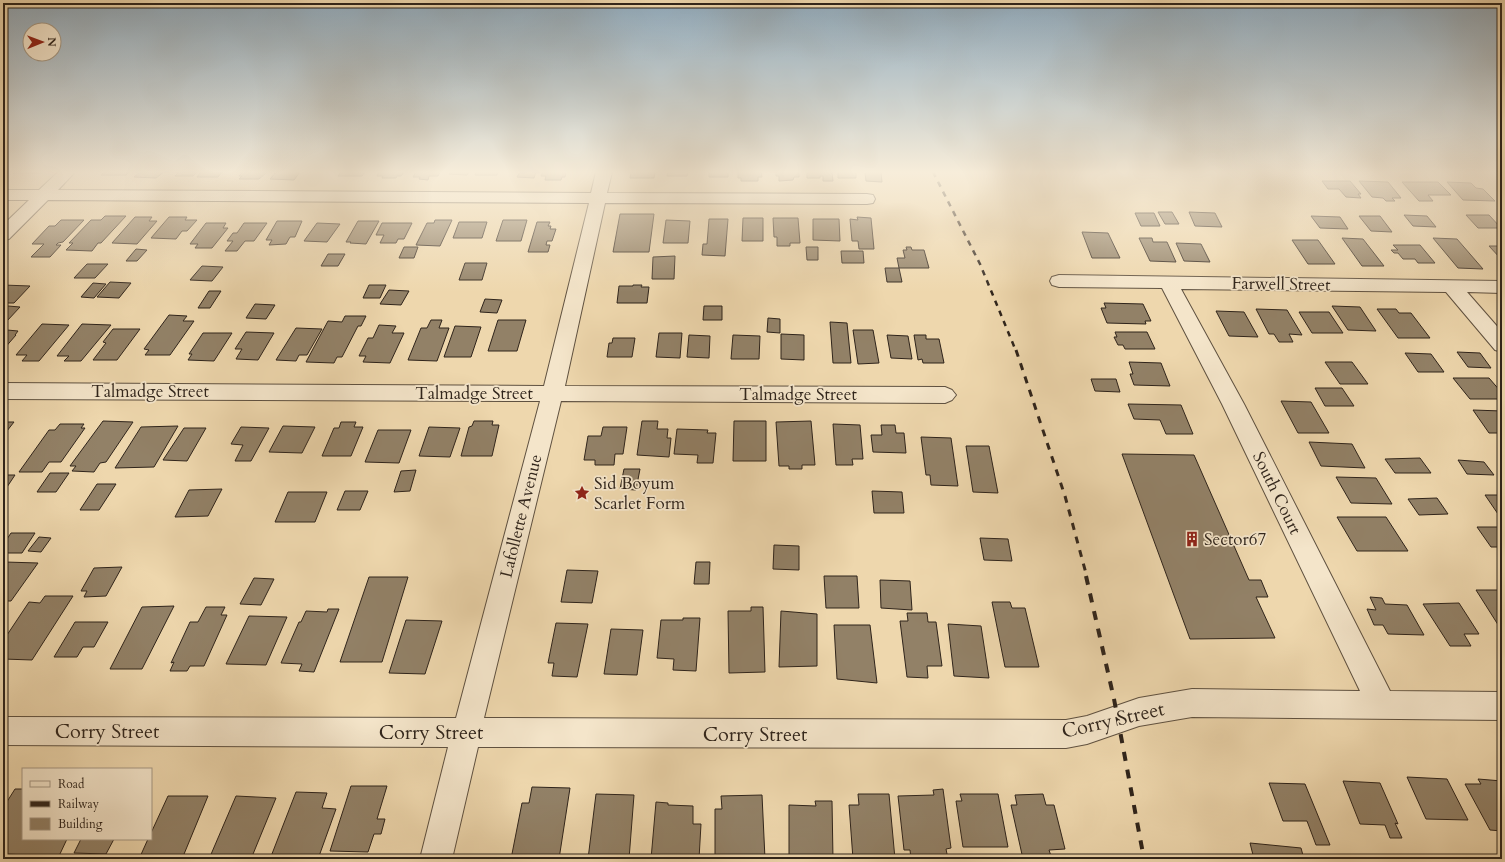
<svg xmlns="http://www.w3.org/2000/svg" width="1505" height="862" font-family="Cardo,serif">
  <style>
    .building { fill: #928167; stroke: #2f241b }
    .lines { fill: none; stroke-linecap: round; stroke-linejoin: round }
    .minor-casing { stroke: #5f5140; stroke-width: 2 }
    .minor { fill: #f4e5ca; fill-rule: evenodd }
    .rail-far2 { stroke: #2f241b; stroke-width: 2.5; stroke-dasharray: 5.5 5.5; stroke-linecap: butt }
    .rail-far1 { stroke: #2f241b; stroke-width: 3; stroke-dasharray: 7 7; stroke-linecap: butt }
    .rail { stroke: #2f241b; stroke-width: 4; stroke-dasharray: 9 9; stroke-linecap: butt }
    .labels { text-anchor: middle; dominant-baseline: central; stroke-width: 3.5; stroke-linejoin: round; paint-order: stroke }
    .street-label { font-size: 17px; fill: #2f241b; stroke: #f4e5ca }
    .poi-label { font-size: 17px; fill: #2f241b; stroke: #f4e5ca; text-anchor: start }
    .near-street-label { font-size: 20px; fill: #2f241b; stroke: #f4e5ca }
  </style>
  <rect width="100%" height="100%" fill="#eed7ad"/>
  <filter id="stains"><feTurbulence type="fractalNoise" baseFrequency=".005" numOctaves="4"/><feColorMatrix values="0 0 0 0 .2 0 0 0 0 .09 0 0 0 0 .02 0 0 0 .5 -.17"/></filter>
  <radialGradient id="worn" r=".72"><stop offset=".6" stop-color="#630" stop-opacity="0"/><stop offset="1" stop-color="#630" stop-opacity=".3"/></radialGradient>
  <path class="building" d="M15,172H44L42,173H13Z
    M104,172H129L126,175H101Z
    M140,172H164L156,178L134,177Z
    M179,172H197L193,176H175Z
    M201,172H227L221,173L218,177H197Z
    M243,172H267L259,179H239L242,176H239Z
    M276,172H300L294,180L270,179Z
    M341,172H365L362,176H338Z
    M379,172H404L401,176H397L396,178H382L383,176H377Z
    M416,172H440L438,176H429L428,180L419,179L420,177H413Z
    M451,172H469L467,175L449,174Z
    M476,172H498L497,175H475Z
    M520,172H539H536L534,178L517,177Z
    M543,172H566L565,177H562L561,180H545L546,176H541Z
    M631,172H655L654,178H630Z
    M668,172H688L687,176H667Z
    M709,172H728V177H709Z
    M738,172H761L762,177H758V181H741V178H738Z
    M776,172H799V177H794L793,180L779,181V176H776Z
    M807,172H832L833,181H823V176H820V178H807Z
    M838,172H856V178H838Z
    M865,172H881L882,182L866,181Z
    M1322,181H1350L1361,194H1358L1361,198L1346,197L1339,189H1328Z
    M1359,181L1388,182L1401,198H1392L1395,201H1386L1383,198L1372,197Z
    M1402,182H1438L1451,195H1428L1433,201H1419Z
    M1447,182L1471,183L1476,188L1483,189L1495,201L1463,200Z
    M1158,212H1172L1179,224H1165Z
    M1189,212L1215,213L1222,227L1195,226Z
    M1135,213H1154L1160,226H1141Z
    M620,214H654L649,252H613Z
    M1404,215L1427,216L1436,227L1413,226Z
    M1466,215H1489L1501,228H1478Z
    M105,216H126L101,243H98L92,251L66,250L73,243H69L91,220H101Z
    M1311,216L1340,217L1348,229L1320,228Z
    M1359,216H1380L1392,232L1371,231Z
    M135,217H152L149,221H157L137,244L112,243Z
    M169,217H187L185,220H197L187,231H182L176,239L151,238Z
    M857,217L871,218L874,249H859L858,241H852L850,219L858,220Z
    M743,218H763V241H742Z
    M773,218H798L800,243H790V246H777V237H774Z
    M709,219H728L725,256L702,255L703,244H707Z
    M813,219H839L840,241L813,240Z
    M61,220H84L63,242L58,243L56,245H61L50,257H31L44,244H32L49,226H55Z
    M435,220H452L440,246L416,245L427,223H434Z
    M503,220H527L521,241H496Z
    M666,220L690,221L688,243H663Z
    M277,221H302L295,237H290L286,244L269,245L272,240H266Z
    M358,221H379L366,244L350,243L351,242H346Z
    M459,222H487L482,238H453Z
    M537,222H550L548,226H551L550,229H556L552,241H547L546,245H550L548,252H528Z
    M206,223H226L223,228H228L212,248H195L198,244H190Z
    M244,223H267L254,241H245L237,251H225L233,241H227L233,233H237Z
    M317,223L340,224L327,242L304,241Z
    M382,223H412L404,239H398L396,243H380L384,235H376Z
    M1082,232L1108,233L1120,258H1092Z
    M1139,238H1152L1153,242H1167L1176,262L1150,261Z
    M1342,238L1363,239L1384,266H1362Z
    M1433,238L1457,239L1483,269L1458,268Z
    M1292,240H1318L1335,264H1308Z
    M1176,243L1201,244L1210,262L1184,261Z
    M1393,245H1420L1435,263H1418L1415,259H1403L1398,253H1394L1391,250H1398Z
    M1489,246H1502V260Z
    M404,247H418L414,258H399Z
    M806,247H818V260H807Z
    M906,247H911L912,250H924L929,268H899L897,258H905L903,250H907Z
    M136,249L147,250L137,261H126Z
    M841,251H863L864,263H842Z
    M328,254H345L338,266H321Z
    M675,256L674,279H652L653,257Z
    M465,263H487L482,280H459Z
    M87,264H108L95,278H74Z
    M202,266L223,267L212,281L190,280Z
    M885,268H899L902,282H887Z
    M110,282L131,283L119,298L97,297Z
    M93,283L106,284L94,298L81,297Z
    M3,285L30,286L14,303H3Z
    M369,285H386L380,298H363Z
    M633,285H642L641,287H649L647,303H617L619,286H633Z
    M389,290L409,291L401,305L380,304Z
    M209,291H221L210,308H198Z
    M485,299L502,300L497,313L480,312Z
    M1104,303L1143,304L1151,321H1145L1146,324L1107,323L1101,308H1106Z
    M255,304L275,305L266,319L246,318Z
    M8,306L20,307L7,321H3V312Z
    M704,306H722V320H703Z
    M1332,306L1360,307L1376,331L1348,330Z
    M1256,309L1287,310L1302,335L1289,334L1293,342H1279L1274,334H1269Z
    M1377,309H1396L1399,313H1411L1430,338H1398Z
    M1216,311L1244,312L1258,337L1229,336Z
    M1299,312H1329L1343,333H1312Z
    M169,315L187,316L183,321H194L170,355H145L149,350L144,349Z
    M345,316H366L361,326H358L342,357H337L334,363L306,362L328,321L342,322Z
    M768,318L780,319V333L767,332Z
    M431,320H442L439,328H449L437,361L408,360L421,328H427Z
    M498,320H526L517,351H488Z
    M830,322L847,323L851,363H833Z
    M42,324L69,325L39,361H22L27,355H16Z
    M82,324L111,325L81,361H64L69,356H57Z
    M379,325L396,326L392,333H404L390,363L363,362L366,356H359L368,338H373Z
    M455,326L481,327L471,357H444Z
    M296,328L322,329L307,355H299L296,361L276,360Z
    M113,329H140L117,360H93L106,343L103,342Z
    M7,330L18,331L15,335H16L3,350V335Z
    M853,330H873L879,363L858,364Z
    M246,332L274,333L258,360L236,359L242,349H235Z
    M1115,332H1147L1155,349H1125L1123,345H1118L1114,337H1117Z
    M203,333H232L214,361L188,360L192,354H189Z
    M659,333H682L680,358L656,357Z
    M781,334L804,335V360L781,359Z
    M689,335L710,336L709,358L687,357Z
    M733,335L760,336L759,359H731Z
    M887,335L908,336L912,359L891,358Z
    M914,335H926V339H939L944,363H923L922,359L918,360Z
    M613,338H635L632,357H607L609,343H612Z
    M1457,352L1480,353L1491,368L1468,367Z
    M1405,353L1431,354L1444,372H1418Z
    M1129,362L1161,363L1170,386L1134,385L1130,374H1133Z
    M1325,362H1352L1368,384H1340Z
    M1453,378H1489L1502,393V399H1470Z
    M1091,379H1116L1120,392L1095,391Z
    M1315,388H1342L1354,406H1325Z
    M1281,401L1311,402L1329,433H1298Z
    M1128,404L1181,405L1193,434H1166L1160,420L1134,419Z
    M1473,410L1502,411V433H1489Z
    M103,421L133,422L106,462L100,463L94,472L72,471L76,466H70Z
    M474,421H493L492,425H499L492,456H461L469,427L472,426Z
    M642,421H658L657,429H668L667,438H671L669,457L637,455Z
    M734,421H766V461H733Z
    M811,421L815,465H802V469H789V466H779L776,422Z
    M3,422H14L3,436Z
    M341,422H356L354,427H363L351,456H322L334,428H339Z
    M60,424H84L81,428H85L61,462H49L42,472H19L49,430H55Z
    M833,424L860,425L863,459H852L853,465H836Z
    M881,425H895L896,433H904L906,453L873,452L871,435H882Z
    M178,426L154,467L115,468L141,427Z
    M283,426L315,427L302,453L269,452Z
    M241,427L269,428L251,461H235L243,445L231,444Z
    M429,427L460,428L450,457L419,456Z
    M603,427H627L623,454H615L614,465H595V460H584L588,436H601Z
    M184,428H206L187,461L163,460Z
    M677,429L708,430L707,433H716L713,463H697L698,455L674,454Z
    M378,430H411L399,463L365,462Z
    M921,437L951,438L958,486L931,485L930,475H926Z
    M1309,442L1352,444L1365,468L1321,466Z
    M966,446H989L998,493L973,492Z
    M1122,454L1194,455L1249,580H1261L1268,597H1256L1275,638L1190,639Z
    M1420,458L1431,473H1395L1385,459Z
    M1458,460L1484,462L1494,475L1467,474Z
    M624,469H640L636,490L620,489Z
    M416,470L410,491L394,492L401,471Z
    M50,473H69L56,492H37Z
    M3,475H15L3,493Z
    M1336,477L1376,478L1392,504L1351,503Z
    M97,484H116L99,510H80Z
    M222,489L208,516L175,517L189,490Z
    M345,491H368L360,510H337Z
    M872,491L902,492L904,513H874Z
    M288,492H327L315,522H275Z
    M1485,495H1502V514H1498Z
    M1437,498L1448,514L1419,515L1408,499Z
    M1337,517H1386L1408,551H1357Z
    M1477,527H1500L1502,530V547H1491Z
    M11,533H35L22,553H3V545Z
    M39,537L51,538L41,552L28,551Z
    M980,538L1008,539L1012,561L984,560Z
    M774,545L799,546V570L773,569Z
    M5,562L38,563L11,601H3V565Z
    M696,562H710L709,584H694Z
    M122,567L106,596L84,597L87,591H81L94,568Z
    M567,570L598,571L592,603L561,602Z
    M824,576H857L859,608H826Z
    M369,577H408L382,662H340Z
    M254,578L274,579L261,605L240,604Z
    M880,580L910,581L912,610L881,608Z
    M1476,590H1502V631Z
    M45,596H73L32,660L3,659V641L29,602L40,603Z
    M1370,597L1382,598L1385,604L1407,605L1424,635L1388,634L1383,625H1374L1367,609L1376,610Z
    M992,602H1010L1012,608H1025L1039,667H1005Z
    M1459,603L1479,634H1464L1471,646H1450L1423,604Z
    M174,606L142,669H110L142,607Z
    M206,607H225L221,615H227L204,666H190L187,671H170L174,662L171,663L190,622H198Z
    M751,607H763L765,672L729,673L728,611H751Z
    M328,609H339L314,672L299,671L302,664L281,663L299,622H301L306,611L327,612Z
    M781,611L817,614V666L779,667Z
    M907,613H927L928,622H936L942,666H927L928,678L907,677L900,621H908Z
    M249,616L287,617L266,665L226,664Z
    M683,618H700L696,671L673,670L674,659L657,658L661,620H683Z
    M406,620L442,621L425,674L389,673Z
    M75,622H108L94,647H83L77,657H54Z
    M556,623L588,624L577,677L552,676L554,663H548Z
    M948,624L981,626L989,678L954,676Z
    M834,625H870L877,683L837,679Z
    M611,629L643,630L637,675L604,674Z
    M1407,777L1447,779L1468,820L1426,819Z
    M1478,779L1502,781V831L1490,830L1465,784H1481Z
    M1343,781L1380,783L1398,824L1395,823L1402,838H1390L1385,825L1360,824Z
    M1269,783L1305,784L1330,845H1316L1307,821H1283Z
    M351,786H387L377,819H385L381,834H374L368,852L330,851Z
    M532,787L570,788L559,859H511L522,803H529Z
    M15,789H23V839H67L59,856L3,854V808Z
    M943,789L951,848L946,849L948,859H911L910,850H904L898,796L934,795L933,790Z
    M296,792L327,793L322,808L336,809L318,859H270Z
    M596,794L634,795L629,859H588Z
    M858,794H889L895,859H853L849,805H859Z
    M960,794H998L1008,847H963L956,801H962Z
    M1043,794L1046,805H1054L1065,849L1049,850L1052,859H1023L1011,805H1017L1015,795Z
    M762,795L765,859H715V809H722L721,796Z
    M168,796H208L182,859H139L148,839H151V833Z
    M236,796L276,798L251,859H209Z
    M815,801H832L833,859H805V856H789V805L816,806Z
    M656,802L668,803V805L693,806V824H701L699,859H651Z
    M81,839H114L106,854L74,853Z
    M1250,843L1301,848L1304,859H1254Z"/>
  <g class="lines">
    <g class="minor-casing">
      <path id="minor" d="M58,172H75L58,190L591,193L596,172H612L607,193L867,194L873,195L875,199L873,203L867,204L605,203L565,386L945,387L952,390L956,395L952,400L945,403L561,401L484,718L1066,720L1087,716L1139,698L1192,689L1360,691L1222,404L1162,288L1059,287L1052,285L1050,281L1052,277L1059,275L1502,281V293L1467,292L1502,332V352L1495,350L1446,292L1181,289L1244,404L1390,691L1502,692V720L1192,717L1139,726L1087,744L1066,748L478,747L452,859H420L448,747L3,745V717L456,718L540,401L3,399V383L544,386L589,203L48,200L9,239L3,240V225L29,200H3V190H39Z"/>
    </g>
    <use href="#minor" class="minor"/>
    <path class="rail-far2" d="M933,172L980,264L1016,351"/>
    <path class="rail-far1" d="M1016,350L1065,496L1087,577"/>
    <path class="rail" d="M1086,576L1114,699L1144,859"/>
  </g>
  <linearGradient id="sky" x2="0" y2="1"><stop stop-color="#90aabc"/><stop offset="0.59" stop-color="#f7edda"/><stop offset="1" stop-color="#f7edda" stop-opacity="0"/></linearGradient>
  <rect width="1505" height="292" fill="url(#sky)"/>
  <defs>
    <g id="sight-bare" transform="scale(1.2)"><path d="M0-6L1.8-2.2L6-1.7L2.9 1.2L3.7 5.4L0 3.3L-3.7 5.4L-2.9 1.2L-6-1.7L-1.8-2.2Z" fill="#8f2418" stroke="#f4e5ca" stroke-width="2.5" paint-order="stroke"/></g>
    <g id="building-bare" transform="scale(1.2)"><path d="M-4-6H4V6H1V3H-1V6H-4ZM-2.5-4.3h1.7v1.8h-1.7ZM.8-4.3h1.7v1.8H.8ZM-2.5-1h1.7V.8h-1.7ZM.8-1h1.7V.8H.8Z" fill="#8f2418" stroke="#f4e5ca" stroke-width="2.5" paint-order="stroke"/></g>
  </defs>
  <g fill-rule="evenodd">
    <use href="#sight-bare" x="582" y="493"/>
    <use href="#building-bare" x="1192" y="539"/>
  </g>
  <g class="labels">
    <g class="street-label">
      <text transform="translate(1281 284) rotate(1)">Farwell Street</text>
      <text x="150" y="391">Talmadge Street</text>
      <text x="474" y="393">Talmadge Street</text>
      <text x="798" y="394">Talmadge Street</text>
      <text transform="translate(1277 493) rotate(64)">South Court</text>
      <text transform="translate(521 516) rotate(-76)">Lafollette Avenue</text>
    </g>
    <g class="poi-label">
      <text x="594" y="483">Sid Boyum<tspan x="594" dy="20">Scarlet Form</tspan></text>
      <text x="1204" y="539">Sector67</text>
    </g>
    <g class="near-street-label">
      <text transform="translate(1113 720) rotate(-13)">Corry Street</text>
      <text x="107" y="731">Corry Street</text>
      <text x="431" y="732">Corry Street</text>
      <text x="755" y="734">Corry Street</text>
    </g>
  </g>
  <rect width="1505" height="862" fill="none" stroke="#eed7ad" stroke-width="16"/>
  <rect x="4" y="4" width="1497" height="854" fill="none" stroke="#2f241b" stroke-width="2"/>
  <rect x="8" y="8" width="1489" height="846" fill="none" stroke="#2f241b"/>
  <rect x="22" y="768" width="130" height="72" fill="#f4e5ca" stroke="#a59884"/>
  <rect x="30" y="781" width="20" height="6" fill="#f4e5ca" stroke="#a59884"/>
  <text x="58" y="788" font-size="12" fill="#2f241b">Road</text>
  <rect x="30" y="801" width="20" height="6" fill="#2f241b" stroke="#a59884"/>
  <text x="58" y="808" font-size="12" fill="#2f241b">Railway</text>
  <rect x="30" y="818" width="20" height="12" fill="#928167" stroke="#a59884"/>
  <text x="58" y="828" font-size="12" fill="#2f241b">Building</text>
  <g transform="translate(42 42) rotate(89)"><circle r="19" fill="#f4e5ca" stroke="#a59884"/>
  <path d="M0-3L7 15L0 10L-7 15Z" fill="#8f2418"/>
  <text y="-6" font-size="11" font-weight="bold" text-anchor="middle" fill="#2f241b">N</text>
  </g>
  <rect width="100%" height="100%" filter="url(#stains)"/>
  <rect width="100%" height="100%" fill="url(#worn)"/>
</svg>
